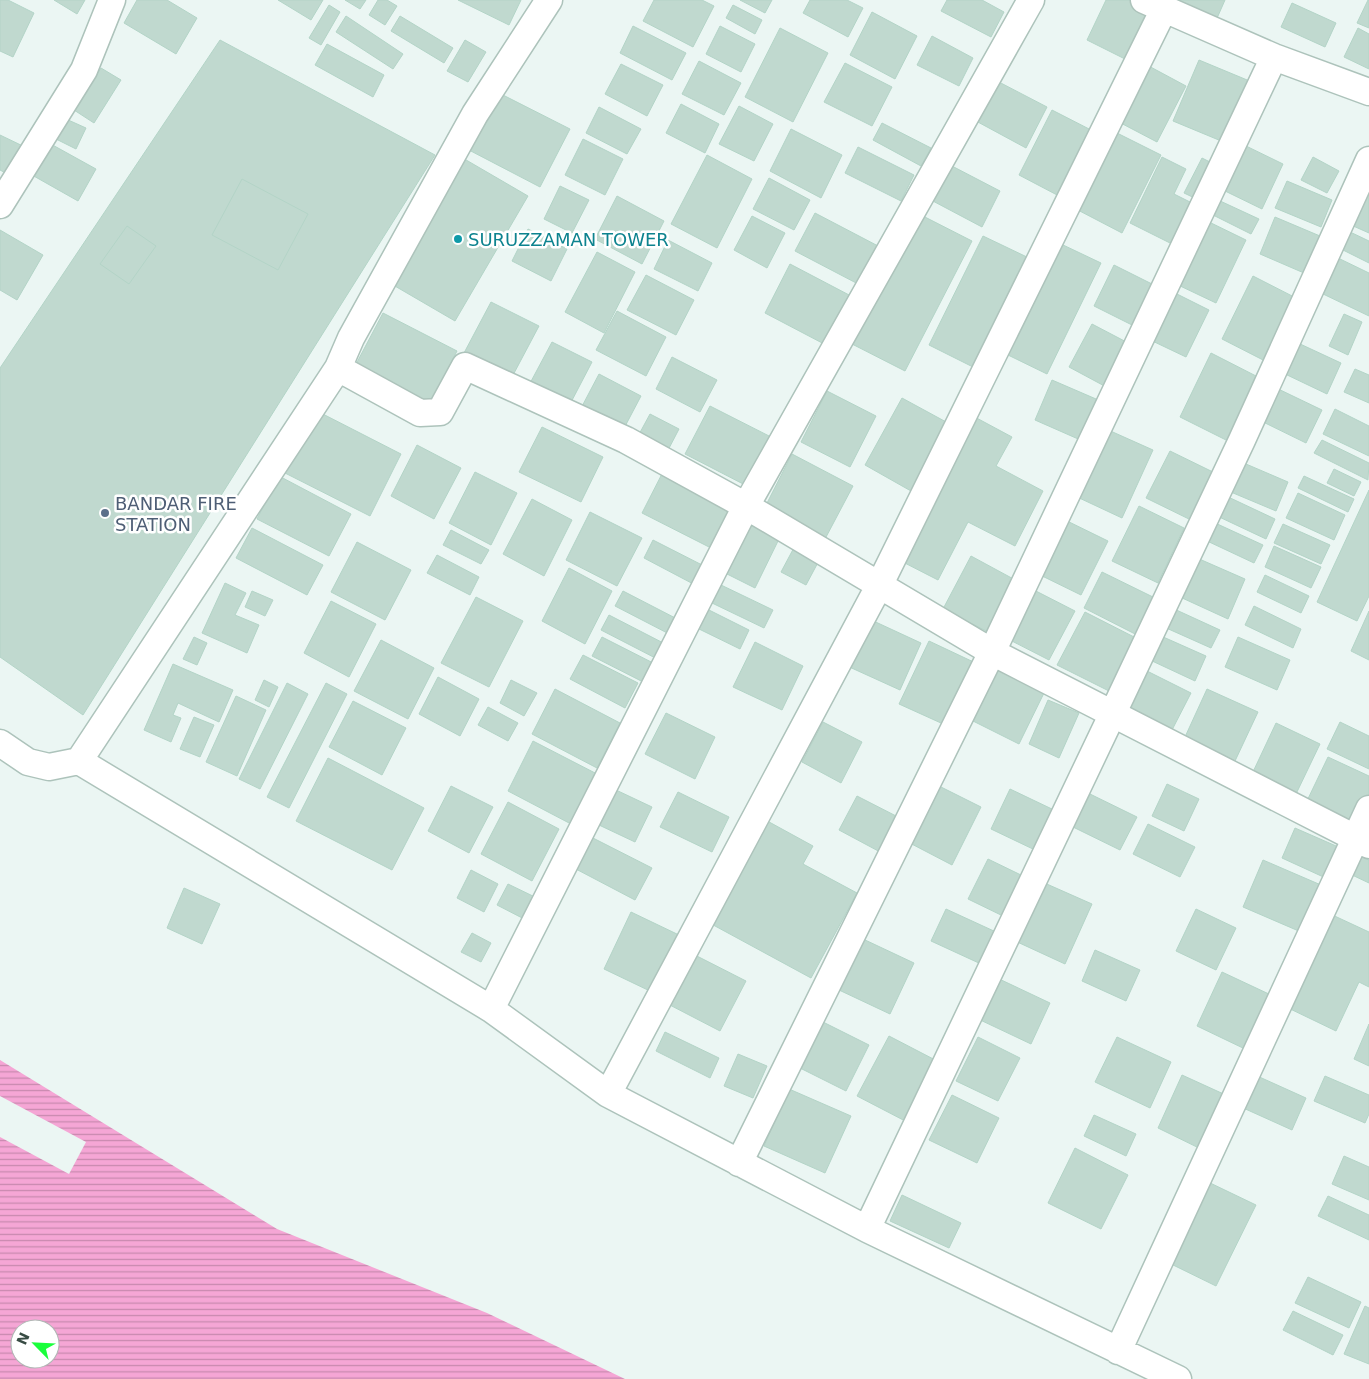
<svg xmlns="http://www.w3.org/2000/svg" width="1369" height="1379" font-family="'DejaVu Sans',sans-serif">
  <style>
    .water { fill: url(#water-rules); fill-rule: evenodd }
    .pier { fill: #ebf6f3 }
    .building { fill: #c0d9cf; stroke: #b3d4c7 }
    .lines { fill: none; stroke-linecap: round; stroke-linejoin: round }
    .minor-casing { stroke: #adc3bb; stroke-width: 29 }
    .minor { stroke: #fff; stroke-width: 26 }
    .culture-dot { fill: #0f9aa8; stroke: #fff; stroke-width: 2 }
    .service-dot { fill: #5c6f8a; stroke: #fff; stroke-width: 2 }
    .labels { text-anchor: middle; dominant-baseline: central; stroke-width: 5; stroke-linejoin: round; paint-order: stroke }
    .culture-label { font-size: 18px; fill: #0d838f; stroke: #fff; text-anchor: start }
    .service-label { font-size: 18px; fill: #4e5e75; stroke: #fff; text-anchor: start }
  </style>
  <defs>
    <pattern id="water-rules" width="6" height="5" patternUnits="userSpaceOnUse" patternTransform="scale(1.25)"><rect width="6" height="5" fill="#f5a6d5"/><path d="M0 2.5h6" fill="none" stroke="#c789ae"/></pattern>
  </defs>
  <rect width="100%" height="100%" fill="#ebf6f3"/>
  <path class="water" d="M0,1060L277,1229L487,1313L625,1379H0ZM20,1329H50V1359H20Z"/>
  <path class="pier" d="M0,1096L86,1142L69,1174L0,1137Z"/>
  <path class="building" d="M0,0H8L34,13L13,57L0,51Z
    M54,0H85L77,14Z
    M137,0H167L197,18L176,54L124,23Z
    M278,0H323L311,20Z
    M345,0H366L360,9Z
    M378,0H387L397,6L385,25L369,15Z
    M458,0H521L509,25Z
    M654,0H702L714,6L693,47L643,21Z
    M740,0H772L765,13Z
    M810,0H847L863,8L848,37L803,13Z
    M947,0H982L1004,12L991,37L941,11Z
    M1106,0H1132L1153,10L1129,61L1087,40Z
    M1165,0H1225L1214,25Z
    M1368,0H1369V28L1357,23Z
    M1292,3L1336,23L1325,47L1281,27Z
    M329,5L340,12L321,45L309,38Z
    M733,5L762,20L755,34L726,18Z
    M872,12L917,36L895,79L850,55Z
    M346,16L403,54L393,69L336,32Z
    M400,16L453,48L444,63L391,31Z
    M633,26L686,53L672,80L620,53Z
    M720,26L755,44L741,72L706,54Z
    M780,28L828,53L793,122L745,97Z
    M1358,28L1369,34V69L1344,57Z
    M932,36L973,58L959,86L917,65Z
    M220,40L435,155L83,715L0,657V368Z
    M465,40L486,52L468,82L447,71Z
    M327,44L384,75L373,97L315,65Z
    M1199,60L1252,82L1226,143L1173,121Z
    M699,61L741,83L724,115L682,94Z
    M845,63L892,87L872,126L824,102Z
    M621,64L663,85L647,116L605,94Z
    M1145,64L1186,86L1157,142L1115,120Z
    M101,68L121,80L94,123L74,110Z
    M997,81L1047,107L1026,148L976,121Z
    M497,92L570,129L540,187L467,149Z
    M681,104L719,124L705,153L666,133Z
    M739,106L773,124L754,161L719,144Z
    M599,107L641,129L627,154L586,133Z
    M1052,110L1093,131L1059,196L1019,175Z
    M66,119L86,128L76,149L56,139Z
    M882,123L931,148L921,166L873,140Z
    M791,129L842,155L821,198L770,171Z
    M1113,131L1161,155L1122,233L1074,208Z
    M0,135L27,148L13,177L0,170Z
    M583,139L623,159L605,195L565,175Z
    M49,143L96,169L78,201L32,175Z
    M1244,145L1283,164L1262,209L1223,190Z
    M858,147L914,175L901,201L845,173Z
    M707,155L752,179L717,248L671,224Z
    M461,157L528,196L455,321L388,282Z
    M1162,157L1186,169L1174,194L1196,205L1176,246L1130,223Z
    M1313,157L1339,171L1327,193L1301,180Z
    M1202,158L1220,167L1203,202L1184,193Z
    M950,165L1000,191L982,227L931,200Z
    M769,178L810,200L794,230L753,209Z
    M242,179L308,214L278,270L212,235Z
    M1287,181L1332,200L1321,227L1275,208Z
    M560,186L589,200L572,233L544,219Z
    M1369,186V233L1351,225Z
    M617,196L664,221L642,264L595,239Z
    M1218,200L1259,219L1251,234L1211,214Z
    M815,213L880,247L860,285L795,251Z
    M919,214L972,241L905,371L852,344Z
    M752,216L785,233L767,268L734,250Z
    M1275,217L1320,236L1304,273L1260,254Z
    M1207,221L1246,240L1216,303L1176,284Z
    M127,226L156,246L129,284L100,264Z
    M528,229L567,249L551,281L512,261Z
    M0,230L43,255L17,300L0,290Z
    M1348,231L1369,241V263L1339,248Z
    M983,236L1029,258L975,368L929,345Z
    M668,240L712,263L698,291L654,269Z
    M1061,244L1101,263L1047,374L1008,355Z
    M597,252L635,272L604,333L565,312Z
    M1338,258L1369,273V316L1321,293Z
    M790,264L851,296L826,345L765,313Z
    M1114,265L1158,287L1138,328L1094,306Z
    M646,275L694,300L676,335L627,310Z
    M1253,276L1298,299L1267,362L1222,339Z
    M1167,289L1209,310L1186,357L1144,337Z
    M491,302L539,326L512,377L464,353Z
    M617,311L666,337L646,376L596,350Z
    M383,313L457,351L430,404L355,366Z
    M1344,314L1362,322L1348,355L1329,346Z
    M1092,324L1134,346L1110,389L1069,367Z
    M552,342L592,362L568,408L528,387Z
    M1298,343L1341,363L1327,394L1283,373Z
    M1211,353L1258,377L1228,441L1180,417Z
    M672,357L717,380L700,412L656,389Z
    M1355,369L1369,375V403L1344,392Z
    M599,374L641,396L621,434L579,412Z
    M1052,380L1103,402L1085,442L1035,420Z
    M1272,386L1322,410L1306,443L1257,419Z
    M827,391L876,416L850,467L801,442Z
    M902,398L948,423L911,491L865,465Z
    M710,406L773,438L749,487L685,454Z
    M1335,409L1369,426V456L1323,434Z
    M315,410L401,454L370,516L283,472Z
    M650,414L679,429L666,454L637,438Z
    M971,415L1012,437L996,466L1043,491L1015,546L968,522L938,580L897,559Z
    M542,427L603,457L581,502L519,472Z
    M1106,429L1153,450L1122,518L1075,496Z
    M1322,440L1369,463L1368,480L1314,453Z
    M417,445L461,468L434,519L391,496Z
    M1170,451L1215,473L1193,521L1146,498Z
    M792,454L853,486L825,539L765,507Z
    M1239,461L1288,482L1276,511L1226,490Z
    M666,466L734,501L711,548L642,513Z
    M1334,469L1361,482L1354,496L1327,483Z
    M475,472L517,493L491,545L449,523Z
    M279,476L351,514L329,556L257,519Z
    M1304,476L1354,499L1348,512L1298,488Z
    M1369,490V596L1357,621L1317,602Z
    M1298,493L1345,515L1334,540L1286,518Z
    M1224,495L1275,519L1266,539L1215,515Z
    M532,499L572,520L544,576L503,554Z
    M1139,506L1184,528L1158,583L1112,561Z
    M590,512L642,538L617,586L566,560Z
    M1061,518L1108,541L1081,595L1034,572Z
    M1213,522L1263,545L1254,563L1205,540Z
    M752,523L780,537L755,588L727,574Z
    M1283,524L1330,545L1321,564L1274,543Z
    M252,528L323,565L307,595L236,558Z
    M451,530L489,550L481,564L443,545Z
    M653,540L708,568L699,587L644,558Z
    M357,542L411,570L385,620L331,592Z
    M797,542L822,555L806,585L781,572Z
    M1274,546L1321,567L1311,588L1265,567Z
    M437,555L479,577L470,595L427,573Z
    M971,556L1019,582L992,634L943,609Z
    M1197,558L1245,579L1228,619L1180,597Z
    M569,568L612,591L585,644L542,621Z
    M1102,572L1155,598L1137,635L1084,608Z
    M1265,575L1309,596L1301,613L1257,592Z
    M225,583L246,593L235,615L259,625L247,653L202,633Z
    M721,585L773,610L764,628L712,603Z
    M1032,589L1075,611L1049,660L1006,638Z
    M252,591L273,600L265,616L245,607Z
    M623,591L683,622L675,637L615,606Z
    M476,597L523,621L489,687L441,663Z
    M331,601L376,624L349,677L304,653Z
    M1254,606L1301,629L1293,648L1245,625Z
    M1172,608L1220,630L1211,648L1164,627Z
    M707,609L749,630L740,649L697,628Z
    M1369,611V660L1351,651Z
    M1085,612L1138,639L1111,692L1057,665Z
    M609,615L673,648L665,663L601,630Z
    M867,618L921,643L900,690L845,665Z
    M1161,636L1206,656L1195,681L1150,660Z
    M194,637L207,643L197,665L183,659Z
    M602,637L663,668L653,687L592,656Z
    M1238,637L1290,660L1277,690L1225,667Z
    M381,640L434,668L408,719L354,691Z
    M929,641L982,666L952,728L899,704Z
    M755,642L803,666L782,710L733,687Z
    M583,655L638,683L625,708L570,679Z
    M173,664L233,690L219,722L178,703L173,715L181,718L171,742L144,730Z
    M996,669L1044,693L1019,744L971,720Z
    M1145,670L1191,693L1172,730L1127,707Z
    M438,677L479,699L460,736L419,714Z
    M264,680L278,687L269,707L255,700Z
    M511,680L537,693L524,716L500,703Z
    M287,683L308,694L260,789L239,779Z
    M326,683L347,694L289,808L267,797Z
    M555,689L620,723L597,768L532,734Z
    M1207,689L1258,712L1235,761L1185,737Z
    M236,696L266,710L237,776L206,762Z
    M1048,700L1079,713L1059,758L1029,744Z
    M353,701L406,728L382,775L329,747Z
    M488,707L518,723L508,741L478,725Z
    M666,713L715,737L695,779L645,754Z
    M194,717L214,725L200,757L180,749Z
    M823,722L862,742L841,783L802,762Z
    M1340,722L1369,736V769L1327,749Z
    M1276,723L1320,744L1296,794L1252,774Z
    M533,741L597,774L571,824L508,791Z
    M1328,757L1369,776V797L1355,828L1305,805Z
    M328,758L424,808L392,870L296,821Z
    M933,783L981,807L952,865L904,840Z
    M1167,784L1199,799L1184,831L1152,816Z
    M451,786L493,807L469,853L428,831Z
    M1010,789L1054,810L1035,850L991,829Z
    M616,790L652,807L635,842L599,825Z
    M678,792L729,817L712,852L660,827Z
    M1090,794L1137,817L1120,850L1073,827Z
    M857,796L900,818L882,853L839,830Z
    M508,802L559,829L532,881L481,854Z
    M760,817L813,846L803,864L857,893L811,978L704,920Z
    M1148,824L1195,847L1180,877L1133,854Z
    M1295,828L1343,849L1330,880L1282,858Z
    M591,837L652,868L635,900L574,868Z
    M1358,855L1369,860V883L1350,874Z
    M988,859L1023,876L1003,916L968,899Z
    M1263,860L1321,885L1301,932L1243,907Z
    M471,870L498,884L484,912L457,898Z
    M1040,881L1092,904L1065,964L1013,940Z
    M508,884L539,899L528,921L497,905Z
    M184,888L220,904L202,944L167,928Z
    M946,909L996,932L981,964L931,941Z
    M1196,909L1236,928L1216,970L1176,951Z
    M631,912L679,935L652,992L604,969Z
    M1326,912L1369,932V987L1359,982L1336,1031L1282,1005Z
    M472,933L491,943L481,962L461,952Z
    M863,939L914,963L890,1014L839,990Z
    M1095,950L1140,970L1126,1001L1082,981Z
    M691,953L746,981L720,1031L666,1003Z
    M1222,972L1271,995L1245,1049L1197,1026Z
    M995,977L1050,1003L1031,1044L976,1018Z
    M823,1022L869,1045L846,1091L800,1068Z
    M1369,1024V1066L1354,1059Z
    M665,1032L719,1058L710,1078L656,1051Z
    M889,1036L941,1063L909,1123L857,1096Z
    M978,1037L1020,1058L998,1101L956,1081Z
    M1117,1037L1171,1062L1150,1108L1095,1082Z
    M738,1054L767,1066L753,1098L724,1086Z
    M1182,1075L1228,1096L1203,1150L1158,1128Z
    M1255,1075L1306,1098L1292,1130L1241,1107Z
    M1325,1076L1369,1095V1114L1365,1123L1314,1101Z
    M789,1089L851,1116L825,1173L764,1146Z
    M952,1095L999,1118L977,1163L929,1140Z
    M1094,1115L1136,1134L1126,1156L1084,1136Z
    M1075,1148L1128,1175L1101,1229L1048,1203Z
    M1344,1156L1369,1167V1200L1332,1184Z
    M1206,1181L1256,1205L1216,1286L1167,1262Z
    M902,1195L961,1223L949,1248L890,1221Z
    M1328,1196L1369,1215V1240L1318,1216Z
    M1308,1277L1361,1302L1349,1328L1295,1303Z
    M1365,1306L1369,1308V1364L1344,1354Z
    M1293,1311L1343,1335L1333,1355L1283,1330Z"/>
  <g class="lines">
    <g class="minor-casing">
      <path id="minor" d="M1144,0L1274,57L1369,92
        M0,205L84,70L112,0
        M338,368L420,413L440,412L465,366L626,440L746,506L992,652L1369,845
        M0,743L28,762L49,767L79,761L338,368L351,338L475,114L549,0
        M79,761L491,1009L608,1094L867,1229L1178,1379
        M491,1009L746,506L1031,0
        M608,1094L880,584L1164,9
        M739,1163L992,652L1274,57
        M867,1229L1113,713L1242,440L1369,160
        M1118,1351L1369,809"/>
    </g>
    <use href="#minor" class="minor"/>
  </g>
  <circle class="culture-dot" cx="458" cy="239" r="5"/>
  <circle class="service-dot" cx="105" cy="513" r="5"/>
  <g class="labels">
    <g class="culture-label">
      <text x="468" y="239">SURUZZAMAN TOWER</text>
    </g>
    <g class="service-label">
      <text x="115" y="503">BANDAR FIRE<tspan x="115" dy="21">STATION</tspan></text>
    </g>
  </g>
  <g transform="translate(35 1344) rotate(294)"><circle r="24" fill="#ffffff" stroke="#afb7b4"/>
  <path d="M0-4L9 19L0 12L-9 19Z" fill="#1aff3b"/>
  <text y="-8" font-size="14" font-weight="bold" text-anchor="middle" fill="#384c44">N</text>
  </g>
</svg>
